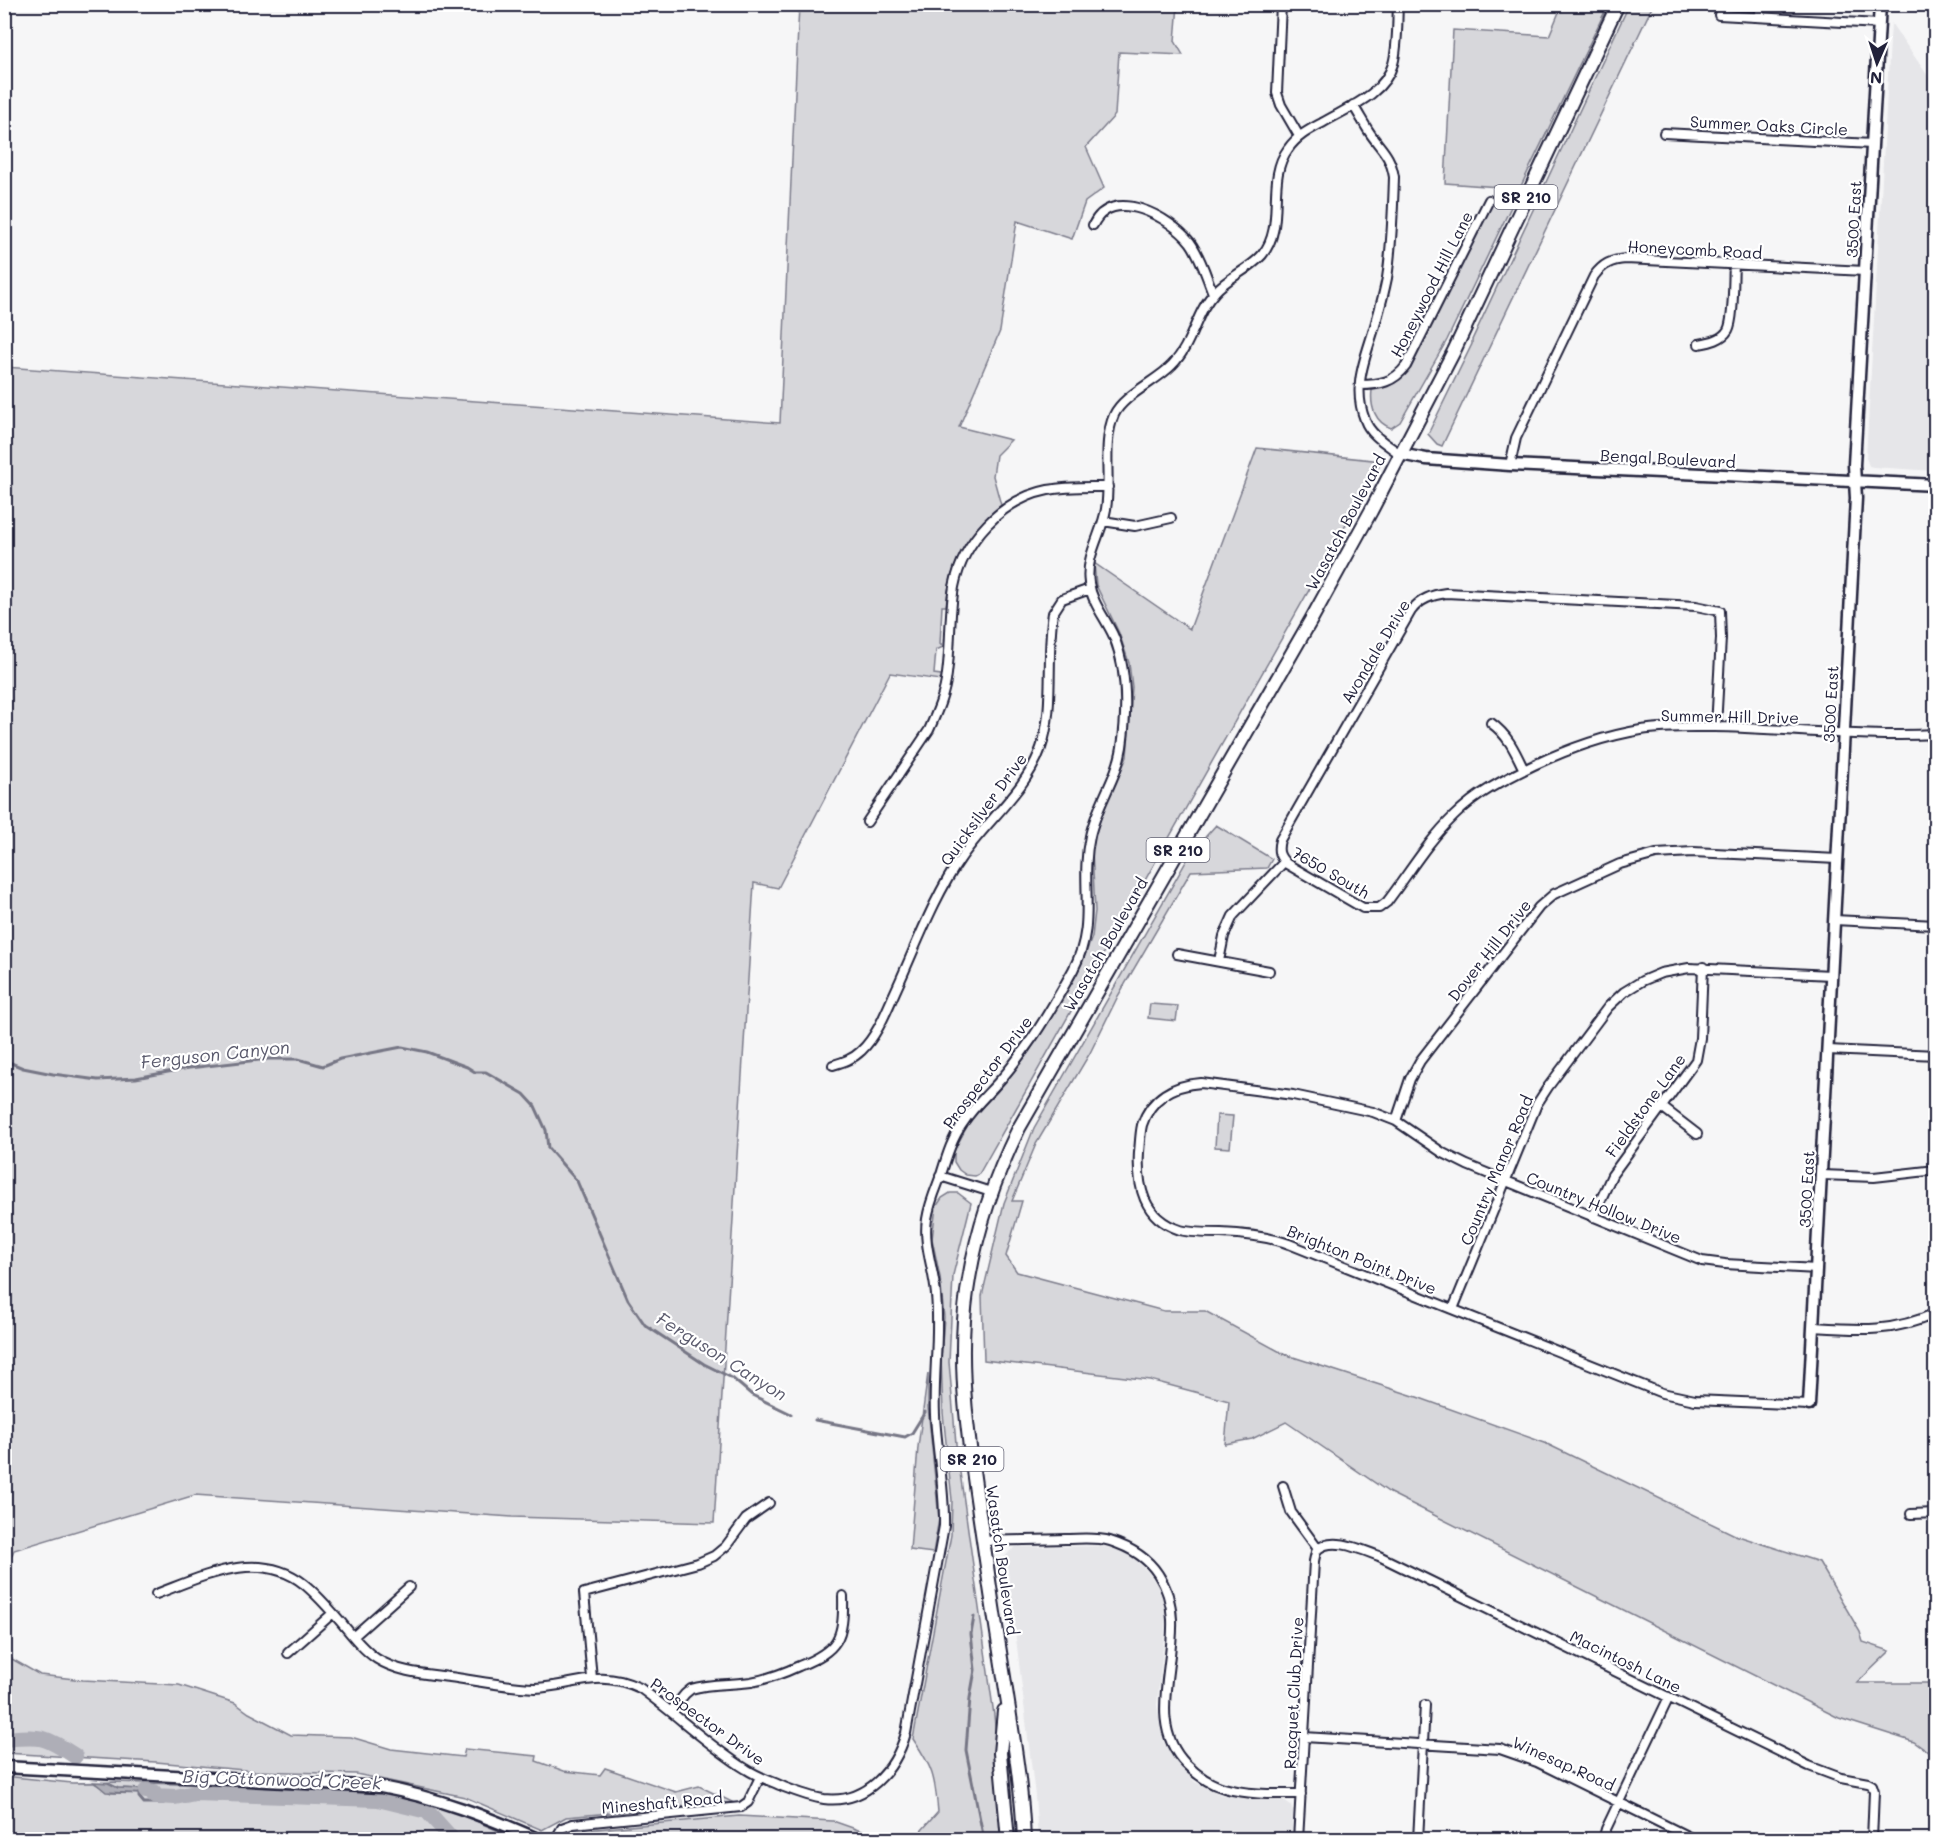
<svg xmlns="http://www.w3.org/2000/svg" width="1940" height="1844" font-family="Mali,sans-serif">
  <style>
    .built { fill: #e6e6e9 }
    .green { fill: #d7d7db; stroke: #7c7c8b; stroke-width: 1.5; fill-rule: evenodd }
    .water { fill: #aeaeb7; stroke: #767685; stroke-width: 1.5 }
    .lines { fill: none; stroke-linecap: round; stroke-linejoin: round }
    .stream { stroke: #767685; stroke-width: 3 }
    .river { stroke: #aeaeb7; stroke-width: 16 }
    .street-casing { stroke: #22223b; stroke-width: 12 }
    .secondary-casing { stroke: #22223b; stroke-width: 15 }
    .primary-casing { stroke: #22223b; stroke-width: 16 }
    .street { stroke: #fff; stroke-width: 8 }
    .secondary { stroke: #fff; stroke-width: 10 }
    .primary { stroke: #fff; stroke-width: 12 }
    .labels { text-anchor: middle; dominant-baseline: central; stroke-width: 4.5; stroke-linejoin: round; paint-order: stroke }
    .shield { fill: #fff; stroke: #646476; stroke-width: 1.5 }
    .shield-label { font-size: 15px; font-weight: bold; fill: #22223b }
    .street-label { font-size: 16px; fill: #22223b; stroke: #fff }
    .water-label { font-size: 18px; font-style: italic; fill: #5a5a6d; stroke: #fff }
  </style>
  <rect width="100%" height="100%" fill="#f6f6f7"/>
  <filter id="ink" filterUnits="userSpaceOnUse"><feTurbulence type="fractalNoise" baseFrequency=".0167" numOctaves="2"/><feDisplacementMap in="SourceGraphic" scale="12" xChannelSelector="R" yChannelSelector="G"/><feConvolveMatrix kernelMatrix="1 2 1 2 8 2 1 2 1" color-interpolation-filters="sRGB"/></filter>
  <g filter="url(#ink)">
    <path class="built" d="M1891,23L1935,86V471L1873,467L1869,466L1866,458Z
      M1101,1546L1123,1551L1135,1559L1148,1572L1159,1588L1165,1604L1166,1621L1157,1705L1163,1741L1173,1758L1195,1782L1222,1795L1284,1801L1291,1806L1293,1813L1291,1839H1038L1035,1796L1007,1563L1004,1558L1009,1552L1016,1547Z"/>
    <path class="green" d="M799,5H1178L1175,41L1183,55L1119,52L1115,115L1086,147L1104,188L1085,202L1072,239L1017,221L1000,331L959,427L1011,440L996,455L993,476L1001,505C970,532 949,563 946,606H942L940,644H942L943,647L936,650L934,674L941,675V680L890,673L778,888L754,883L714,1523L512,1517L195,1495L14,1550L5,1571V367L780,423Z
      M1562,5H1608L1447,340L1400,422L1391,428C1375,422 1370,407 1372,390C1387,387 1397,384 1408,372L1499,187L1445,183L1453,30L1549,36Z
      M1629,5H1653L1442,446L1437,444L1428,434L1472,344V340Z
      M1257,448L1382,461L979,1174L975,1176L966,1175L959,1170L954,1162V1151L972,1117L997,1092L1029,1052L1074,979L1084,958L1092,937L1095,911L1092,850L1098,822L1127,757L1132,687L1129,663L1119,633L1096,585L1094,563L1190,629Z
      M1216,825L1272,859L1267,868L1191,871L1118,996L1090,1053L1036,1144L1012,1201H1022L1006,1256L1017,1272L1164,1311H1205L1284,1354L1417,1397L1545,1443L1735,1535L1819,1562L1860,1632L1863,1642L1890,1651L1857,1683H1932L1935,1642V1757L1914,1742L1839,1718L1390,1493L1286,1422L1252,1439L1225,1444L1229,1401L1150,1380L984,1360L982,1296L1004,1203L1034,1128L1191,853Z
      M1150,1004L1178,1006L1176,1021L1148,1018Z
      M1217,1115L1233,1116L1230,1148L1215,1147Z
      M950,1193H958L971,1203L953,1275L949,1362L956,1444L994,1715L1005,1839H914L938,1812C935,1777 933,1768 913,1739L951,1535L952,1500L943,1413L941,1358L944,1317L940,1277L932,1239L936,1207L942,1198Z
      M928,1373V1407L939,1519L933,1553L910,1550L918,1447Z
      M5,1655L40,1675L83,1680L179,1685L235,1703L249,1713L291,1735L351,1737L391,1749L463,1757L465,1749L537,1756L536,1761L564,1771L600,1775L605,1768L676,1792L699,1786L732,1802L566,1817L542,1830L465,1797L356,1774L255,1771L156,1762L5,1753Z
      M4,1776L72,1783L115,1782L338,1789L415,1799L453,1811L517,1839H5ZM94,1783H108L118,1788L165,1790L164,1801L147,1794L111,1793Z
      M739,1816L833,1821L884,1839L572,1840L571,1836L575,1831Z"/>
    <path class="water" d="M94,1782L108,1783L118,1788L165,1790L164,1801H159V1798H147L146,1794L106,1792Z"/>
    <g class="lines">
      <path class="stream" d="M4,1060L23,1068L53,1074L98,1080L136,1078L189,1068L268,1059H298L323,1066L340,1059L402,1047L427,1052L467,1067L475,1072H486L524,1094L535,1106L546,1130L548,1148L577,1181L628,1300L645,1325L704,1364L732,1378L752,1395L791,1414
        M815,1420L905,1437L912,1433L925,1412
        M974,1617L971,1634L975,1670L970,1698L966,1750L984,1840
        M161,1792L195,1793
        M139,1793V1797L144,1803H153
        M154,1796L153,1803H164L176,1797"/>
      <path class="river" d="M4,1739C42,1736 43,1735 75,1756
        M146,1791L154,1792V1796L175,1797L195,1793L378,1799L427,1811L453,1840"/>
      <g class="street-casing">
        <path id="street" d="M1281,4L1277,93L1281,105L1299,136
          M1719,15L1879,24
          M1760,17V4
          M1353,105C1358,113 1363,122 1368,130C1380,149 1390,153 1394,177C1393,210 1392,245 1387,278C1384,293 1380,308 1376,322C1367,355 1351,385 1365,420C1370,435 1388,445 1400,454
          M1664,133L1872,144
          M1093,225C1112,185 1170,217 1190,242C1201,257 1206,276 1213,293
          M1699,344C1710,342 1722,340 1728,330C1734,319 1733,279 1734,264
          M1360,385C1380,385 1394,382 1406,366L1489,200
          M1510,465L1516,438L1594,276C1603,264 1611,260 1626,259L1865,271
          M1103,521L1135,526L1171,518
          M1491,723C1508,735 1515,751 1524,770
          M1716,727L1721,638L1720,611L1696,606L1446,593C1432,595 1420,599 1411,611L1280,840C1277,851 1279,857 1287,864L1363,908H1379L1387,902C1409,873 1428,841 1454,816C1477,793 1505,779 1534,765C1568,749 1604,736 1641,730C1665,726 1689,727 1714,727C1787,728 1862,738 1936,734
          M867,822L929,730C937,712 945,694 947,674C951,645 949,615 954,587C963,541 1002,499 1048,490C1068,486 1088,487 1108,487
          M1834,920L1936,925
          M1177,954L1269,971
          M1219,961L1224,936L1233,916L1284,862
          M1828,1050L1936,1055
          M833,1065C843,1062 853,1059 861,1051C877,1036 886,1012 895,992C915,949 934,896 961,858C986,821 1026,791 1041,748C1055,709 1046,655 1053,613L1062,599L1090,589
          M1662,1107L1697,1134
          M1396,1121L1410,1079L1420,1061L1539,907L1554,894L1563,890L1620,864L1656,854L1693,852L1837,859
          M1822,1175L1874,1177L1936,1170
          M940,1176L991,1192
          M1593,1217L1612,1175L1696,1060L1700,1038L1703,967
          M1453,1309L1537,1104L1548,1087L1608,1007L1624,992L1642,981L1661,973L1689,968L1831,975
          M1932,1315L1936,1338
          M1813,1327C1859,1330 1893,1333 1936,1313
          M1809,1405L1695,1400L1662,1393L1289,1244C1267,1236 1245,1234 1221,1233C1208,1233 1193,1233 1180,1230C1143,1218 1137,1186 1139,1152C1140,1143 1140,1134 1142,1125C1151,1097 1174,1085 1201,1083L1293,1095L1373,1112L1396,1121L1443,1153L1467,1165L1702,1261L1725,1264L1817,1269
          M1283,1486L1291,1512L1318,1549
          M1911,1514L1936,1513
          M983,1541C1011,1540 1038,1540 1065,1539C1080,1539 1097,1537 1110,1541C1129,1547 1147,1557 1158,1574C1198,1634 1135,1712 1186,1764C1197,1775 1209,1784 1224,1788C1248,1795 1277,1794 1301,1794
          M1318,1549C1333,1536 1362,1550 1379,1556L1809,1766L1841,1778L1868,1783L1872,1785L1874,1791L1872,1840
          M156,1594C202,1577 258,1548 304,1584C314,1592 324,1603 333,1613C347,1628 360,1648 377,1659C401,1674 430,1674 457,1678C483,1682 509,1687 535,1688C577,1686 597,1668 640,1688C676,1714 709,1746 746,1769C758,1777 771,1781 784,1787C797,1792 810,1797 824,1799C866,1804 895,1771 906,1733L944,1526C945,1489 937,1453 935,1415C933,1375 940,1335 936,1295C934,1269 923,1245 927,1219C929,1205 935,1191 940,1178C946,1159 951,1140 963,1123C974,1106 989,1093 1002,1078C1012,1067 1020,1055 1028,1044C1045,1021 1059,995 1073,970C1098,923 1079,884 1090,836C1097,804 1117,779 1122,747C1127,711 1128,672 1114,637C1106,619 1092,603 1089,583C1085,556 1102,534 1106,509C1111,479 1102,443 1114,415C1123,395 1157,381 1172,365C1193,344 1195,313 1215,292C1228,277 1249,270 1262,255C1287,225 1265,180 1288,149C1297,136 1309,130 1322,123C1347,108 1384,95 1393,64C1398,46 1397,24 1398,4
          M354,1636L409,1587
          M288,1653L333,1613
          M592,1678L584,1593L698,1563L714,1556L726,1546L746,1519L769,1503
          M671,1711L685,1694L691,1689C710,1683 731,1685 751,1682C767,1679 784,1673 799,1666C839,1650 844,1638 843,1596
          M1304,1737L1500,1749L1537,1762L1695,1840
          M555,1840L562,1828L573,1824L741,1807L748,1802L760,1777
          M1298,1840L1314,1561L1316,1552L1318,1549
          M1418,1840L1425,1705
          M1603,1840L1606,1829L1669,1697"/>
      </g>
      <g class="secondary-casing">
        <path id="secondary" d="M1400,454L1426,459L1510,465L1936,485
          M1809,1405L1856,498L1854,465L1880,4
          M4,1767L381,1787C439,1798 485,1816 540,1840"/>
      </g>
      <g class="primary-casing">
        <path id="primary" d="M1004,1711L1000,1753L1008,1840
          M1024,1840C1022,1785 1012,1730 1004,1677C994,1615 985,1554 976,1492C968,1435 960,1378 964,1320C969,1252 989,1189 1019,1128L1311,620L1371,511L1454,351L1618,4"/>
      </g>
      <use href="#street" class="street"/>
      <use href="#secondary" class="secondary"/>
      <use href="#primary" class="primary"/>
    </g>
  </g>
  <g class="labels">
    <g class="shield">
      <rect x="1494.5" y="185" width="63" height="24" rx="4.5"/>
      <rect x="1146.5" y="838" width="63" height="24" rx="4.5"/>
      <rect x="940.5" y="1447" width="63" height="24" rx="4.5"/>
    </g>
    <g class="shield-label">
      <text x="1526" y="197">SR 210</text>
      <text x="1178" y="850">SR 210</text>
      <text x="972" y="1459">SR 210</text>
    </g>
    <g class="street-label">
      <text transform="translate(1769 125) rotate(3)">Summer Oaks Circle</text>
      <text transform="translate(1853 219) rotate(-87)">3500 East</text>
      <text transform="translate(1695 249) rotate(3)">Honeycomb Road</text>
      <text transform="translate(1431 284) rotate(-63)">Honeywood Hill Lane</text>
      <text transform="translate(1668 458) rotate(3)">Bengal Boulevard</text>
      <text transform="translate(1345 522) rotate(-62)">Wasatch Boulevard</text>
      <text transform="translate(1375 651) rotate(-59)">Avondale Drive</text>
      <text transform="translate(1830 704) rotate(-87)">3500 East</text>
      <text transform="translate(1730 716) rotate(1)">Summer Hill Drive</text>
      <text transform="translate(983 809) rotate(-54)">Quicksilver Drive</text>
      <text transform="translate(1331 872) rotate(30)">7650 South</text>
      <text transform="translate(1105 944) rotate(-60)">Wasatch Boulevard</text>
      <text transform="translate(1489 950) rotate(-52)">Dover Hill Drive</text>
      <text transform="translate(987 1072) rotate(-53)">Prospector Drive</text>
      <text transform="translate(1645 1105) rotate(-54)">Fieldstone Lane</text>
      <text transform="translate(1496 1170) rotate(-67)">Country Manor Road</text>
      <text transform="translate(1806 1189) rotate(-87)">3500 East</text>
      <text transform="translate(1604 1207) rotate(22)">Country Hollow Drive</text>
      <text transform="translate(1362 1259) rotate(22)">Brighton Point Drive</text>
      <text transform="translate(1003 1560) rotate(82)">Wasatch Boulevard</text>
      <text transform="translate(1626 1661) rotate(26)">Macintosh Lane</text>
      <text transform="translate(1293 1693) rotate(-87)">Racquet Club Drive</text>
      <text transform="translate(708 1721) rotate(36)">Prospector Drive</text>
      <text transform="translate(1564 1763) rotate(24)">Winesap Road</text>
      <text transform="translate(662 1802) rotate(-5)">Mineshaft Road</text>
    </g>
    <g class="water-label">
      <text transform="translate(215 1054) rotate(-6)">Ferguson Canyon</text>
      <text transform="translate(722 1356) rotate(32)">Ferguson Canyon</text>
      <text transform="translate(282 1779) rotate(2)">Big Cottonwood Creek</text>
    </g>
  </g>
  <rect width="1940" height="1844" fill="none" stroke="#fff" stroke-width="24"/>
  <rect x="12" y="12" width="1916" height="1820" fill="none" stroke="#22223b" stroke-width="2" filter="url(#ink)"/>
  <g transform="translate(1877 63) rotate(183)" stroke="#ffffff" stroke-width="4.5" paint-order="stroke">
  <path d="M0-4.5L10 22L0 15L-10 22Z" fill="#22223b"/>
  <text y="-9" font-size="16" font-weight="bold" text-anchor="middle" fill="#22223b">N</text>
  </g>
</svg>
